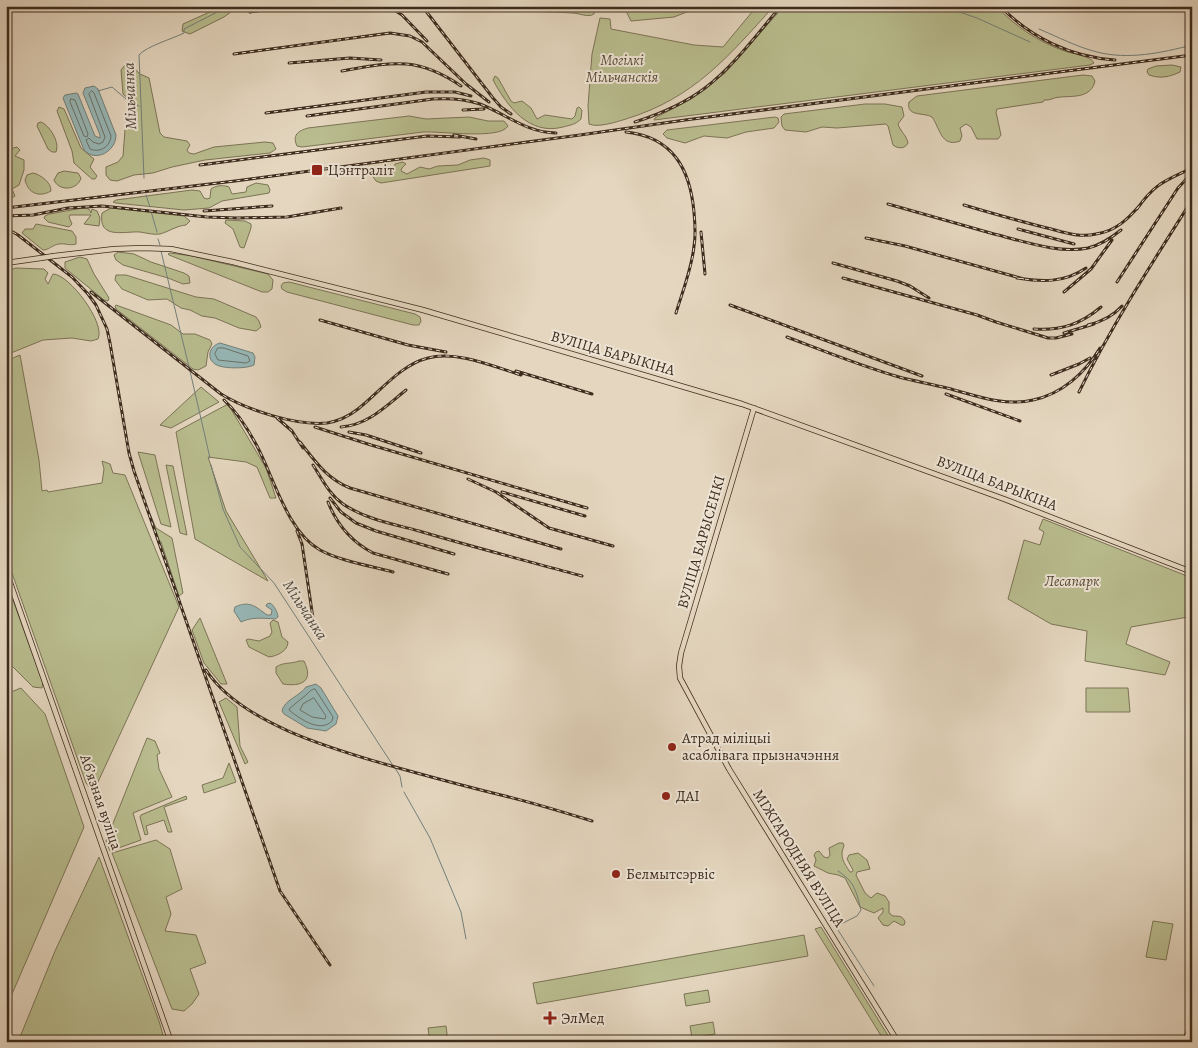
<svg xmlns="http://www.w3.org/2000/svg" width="1198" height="1048" font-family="Alegreya,serif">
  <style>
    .green { fill: #b9bd8f; stroke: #7c7456 }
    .water { fill: #97b8b8; stroke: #73807a }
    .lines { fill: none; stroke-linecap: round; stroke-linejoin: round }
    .shore { stroke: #6a726a; stroke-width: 1 }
    .stream { stroke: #73807a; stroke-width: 1 }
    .major-casing { stroke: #3e2c1d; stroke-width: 6 }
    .major { stroke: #e4d6bf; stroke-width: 4.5 }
    .rail-casing { stroke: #3e2c1d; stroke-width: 3 }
    .rail { stroke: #ede4d5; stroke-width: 1; stroke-dasharray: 4; stroke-linecap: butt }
    .major-bridge-casing { stroke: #3e2c1d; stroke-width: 6; stroke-linecap: butt }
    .major-bridge { stroke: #e4d6bf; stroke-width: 4.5 }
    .poi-dot { fill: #8f2418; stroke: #ede4d5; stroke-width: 2 }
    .labels { text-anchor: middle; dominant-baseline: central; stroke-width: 4; stroke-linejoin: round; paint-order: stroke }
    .park-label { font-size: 15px; font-style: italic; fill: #574934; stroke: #ede4d5 }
    .poi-label { font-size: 15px; fill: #3e2c1d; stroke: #ede4d5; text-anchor: start }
    .street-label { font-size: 15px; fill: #3e2c1d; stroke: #ede4d5 }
    .water-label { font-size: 16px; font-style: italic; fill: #50483c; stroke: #ede4d5 }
  </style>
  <rect width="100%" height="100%" fill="#e4d6bf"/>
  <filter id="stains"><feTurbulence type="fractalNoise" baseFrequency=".004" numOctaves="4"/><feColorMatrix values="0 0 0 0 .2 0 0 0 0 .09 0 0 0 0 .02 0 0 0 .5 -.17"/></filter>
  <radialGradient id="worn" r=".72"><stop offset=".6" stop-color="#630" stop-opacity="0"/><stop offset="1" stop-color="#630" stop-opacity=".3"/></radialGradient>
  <path class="green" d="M223,6H244L235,9L224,17L190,34L182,31L183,24Z
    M485,6H596L594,14C588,18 579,13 572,13C542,11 513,12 485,6Z
    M602,6H702L674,17L631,21L626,11L602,10Z
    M757,6H774C728,57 694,98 626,119C616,122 598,128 589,124L588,106L592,54L600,18L610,19L611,29L694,45L723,47Z
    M784,6H996C1015,26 1037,41 1062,50C1071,54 1090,55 1094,63L1090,65L654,120L655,118L691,99L725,73Z
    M125,65L133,67L140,74L149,78L160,133L164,137L187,141L190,145L187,150L189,153L194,154L214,147L265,142L273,143L276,149L270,153L205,160L172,167L153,173L134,175L117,181L110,180L106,175V167L118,162L123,156L125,130L135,110L134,104L123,94L121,70Z
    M1172,65L1181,67L1180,72C1169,77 1161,79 1149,75L1147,72L1148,69L1156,66Z
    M1083,75L1092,76L1095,81C1091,98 1074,96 1060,97C1054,97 1050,101 1044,100L1043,102L997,109L996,112L1001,135L998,139H977L971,127L966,124L960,128L962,136L960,141C941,148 940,128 932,117C923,112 906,117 909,102L917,96Z
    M495,76L498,78L511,101L514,103L522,101L531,108L537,119L545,115L572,119L575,116L577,108L579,107L582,110L581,119C575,125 570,125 563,127C529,136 507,106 493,80Z
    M865,104H885L902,107L904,116L898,124C900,131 907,136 908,143C905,149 898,149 893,145L888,126L886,124L837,128L822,127L806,132L785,130L782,126L781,117L784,114Z
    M59,107L64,109L81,148L94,159L90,167L97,176L95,179H92L74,163L72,151L57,111Z
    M409,116L426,119L469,117L488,121H504L508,126C500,140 441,131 423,132L302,147L297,146C292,135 298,131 308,128Z
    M775,117L778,118L779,122L774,128L746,132L727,138L704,136L685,143L667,138L663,134L667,130Z
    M41,122C50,126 60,142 56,152H52L48,149L37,126L38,123Z
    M17,147L20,150L15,156L24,160V170L19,185L12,189L15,196L12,198H6V150Z
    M484,158L490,160V166L381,183L376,181L369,171L370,169C380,166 385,172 393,174L395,164L403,162L406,164L402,168L401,171L407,174L420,167L429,169L438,166L458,165L470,160Z
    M64,171L78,173L81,178C78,190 59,192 54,180L58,173Z
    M33,173C41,175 51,182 51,191C39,198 28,193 25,180L27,175Z
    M256,183L268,185L270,190L269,193L222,201L209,208L184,210L116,203L113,202L116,200L192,190L200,191L204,198L207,199L210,198L211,189C216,185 224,185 229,187L232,194L246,192L247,187Z
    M83,208L89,209L91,213L92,209L97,211L100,218L99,226L84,224L91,215H70L69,217L72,224L69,227L48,222L44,218L45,216L49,214Z
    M111,208L184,216L190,221L186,225C176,226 170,231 160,234C153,235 147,233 140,232C124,231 98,240 102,213Z
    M226,220L245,221L251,224V228L244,248L240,247L233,229L225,223Z
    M36,224L72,231L76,237V244C70,246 65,243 59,244C52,245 49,250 43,250L22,233L25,229H33Z
    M118,252L134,254L151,262L184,273L189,276L190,283L183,284L168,278L123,265L116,260L114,255Z
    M170,253L192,256L268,274L273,280L272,289L268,292H262L169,255L168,254Z
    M80,257L87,259L94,274L109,298L108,301L104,300L65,268V262Z
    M15,268L44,269L48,273L45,279L48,284L53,274C69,274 106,323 98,339L91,341L72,338L43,340L6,355V312L11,310L6,302V273Z
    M116,275H126L196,297L214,299L256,317L259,321L261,327L256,331L239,328L215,318L202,316L190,310L181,308L167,299L148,300L122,289L115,280Z
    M289,282L415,314L420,317L421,321L419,325H413L287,292L282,289L281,286L283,283Z
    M116,305L171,325L183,334H195L210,340L212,344L208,352L206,366L198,370L193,369L116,309L115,306Z
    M20,355L39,460L42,491L47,490L48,492L102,483L104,469L102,461L110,464L113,473L125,475L179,607L97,784L93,788L89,787L86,783L6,556V361Z
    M201,387L219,402L171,428L160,425Z
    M228,404L266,468L276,498H270L257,467L246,462L208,457L226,511L268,581L195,539L176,432Z
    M138,452L155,455L171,527L161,524Z
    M166,465L173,466L187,535L180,533Z
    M150,514L156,528L172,538L183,593L179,596L161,542L158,539Z
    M1043,519L1192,578V598L1188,617L1131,627L1126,644L1170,662L1165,675L1085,661L1087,631L1051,624L1008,599L1024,540L1040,545L1044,532L1039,529Z
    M6,581L43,683L42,688L33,687L6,660Z
    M200,618L227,684H221L204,663L192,630Z
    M273,620L278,622L282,637L288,642C288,651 277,656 269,657L249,647L246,640L248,639L259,641L270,636L272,632L270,623Z
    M299,661H304C314,681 302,687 283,684L276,673V667C283,662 292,664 299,661Z
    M21,688L45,714L84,827L6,1008V694Z
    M1086,688H1128L1130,712H1086Z
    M226,698L237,707L240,746L248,762L245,764L219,702Z
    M147,738L155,741L160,753L157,755L159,769L172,797L133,813L141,840L110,851L106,841Z
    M229,763L236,782L204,793L202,785L223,778Z
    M186,796L187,799L164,807L172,832H168L164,820L146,826L148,834L145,835L140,817L141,815Z
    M156,840L170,849L182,889L166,897L171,914L165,931L196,935L206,963L190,969L199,994L192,1004L184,1011L172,1009L112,853Z
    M839,843H843L844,846C839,856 844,863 850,872H852L853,870L847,859L849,855L858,853L867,860L870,869L857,872L856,875L865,893L871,898L877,893L885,896L889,902V913L893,916C899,916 903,916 905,922L904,925H901L894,921L888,926L883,925L878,918L883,912V908L874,913L860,907L845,878L838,875L828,873L814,866L816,860L814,855L816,852L819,851L824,857L828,858L830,855L829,848Z
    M99,857L159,1021L165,1042H18L55,951Z
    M1153,921L1173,924L1166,960L1146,957Z
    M821,927L892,1042H886L880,1034L815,929Z
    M804,935L808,956L537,1004L533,983Z
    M708,990L710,1002L686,1006L684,994Z
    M713,1022L715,1034L692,1038L690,1026Z
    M446,1026L448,1042H430L428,1028Z"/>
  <path class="water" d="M94,86L98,89L116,135C116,151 96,163 84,150L63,98L65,95L76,93L78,94L95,136L100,138V135L83,93L85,88Z
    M220,343L253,353L255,357L254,365C247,369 221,369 215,364C205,357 211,345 220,343Z
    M270,603C274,605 278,613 278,617L275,619C263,618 251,617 241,622L234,611L235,607C250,600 256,607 267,615H271L272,610L266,606L267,604Z
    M316,684L321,688L338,716L336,724L326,731L307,728L284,714L282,711C284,700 300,696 306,687Z"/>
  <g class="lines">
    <path class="shore" d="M92,91L94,93L111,136C110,147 100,153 90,149L86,140L89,138L93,142L99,144L103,142L105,137L89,94Z
      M71,99L75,100L88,134L87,137L84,136L70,102Z
      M218,348H224L248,356L250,361L246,363L218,360L215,354Z
      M315,689L333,717L332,721C320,733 300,719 289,710L290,708L306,695L310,691Z
      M314,698L326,716L325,719L312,717L300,710L303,704Z"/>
    <path class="stream" d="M495,6L515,9L632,6
      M942,6L977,18L1030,42
      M1039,29C1058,37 1077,47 1097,52C1128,60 1161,53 1192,45
      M98,91L112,87L126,99L139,106
      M144,178L139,55C147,46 172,39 184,33V29L229,6
      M146,195L150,207
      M151,211L157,232
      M158,239L160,245
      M161,251L189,367
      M190,371L210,458
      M211,465L223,509L240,547L274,583L392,764
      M395,768L400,776L402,787
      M404,792L430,838L461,912L466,939
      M838,871C855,882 856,891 861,910L857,916L839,925L838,930L874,986"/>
    <g class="major-casing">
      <path id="major" d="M54,256L114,249L142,248L171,249L233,262L423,310L742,404L1004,499L1192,572
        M6,263L41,258
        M754,408L681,653L679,666L680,678L729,769L898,1042
        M6,571L171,1042
        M1185,1042L1192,1021"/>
    </g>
    <use href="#major" class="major"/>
    <g class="rail-casing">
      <path id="rail" d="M388,6L402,15L427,41
        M422,6L493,98L501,107L511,114
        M1000,6C1031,38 1071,57 1115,60
        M250,12L289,6
        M234,54L390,33L410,36L422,42L466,84L489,102
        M289,63L350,58L381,60
        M342,71C393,62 417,56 461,86
        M463,110L484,109
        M266,113L426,92H455L471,96
        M307,116L433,99C448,98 465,99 480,104C506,114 527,133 556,133
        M635,122C660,114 684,104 705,88C734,66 757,34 781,6
        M626,132C673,137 690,169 694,212C695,223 696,235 694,246C692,268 682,293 676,313
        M454,135L476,139
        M200,165L427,136L460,137
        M888,204C924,214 959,224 994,234C1023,241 1058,254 1088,248C1101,245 1111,238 1121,230
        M964,205C991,213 1019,221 1047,228C1063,232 1079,238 1096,234C1116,231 1128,219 1140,205
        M6,208L235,181L580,135L685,120L1192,55
        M1137,209C1155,183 1165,181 1192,168
        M204,211L272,206
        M6,216L33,215L68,208L102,206L207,217L237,218L287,217L341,208
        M6,228L18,235L72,277L88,294L96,305L107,329L110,343L129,453L134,471L280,891L330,965
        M1018,229L1074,244
        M701,232L705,274
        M866,238L905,246L1024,279
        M833,263L897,281L910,286L929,298
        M843,278L977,315L996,322L1048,338H1056L1072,334
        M1017,278C1042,282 1064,283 1086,268
        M1117,282L1178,188L1192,173
        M91,292L221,394C247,410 296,426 327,423C339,421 349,416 358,409C380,392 400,365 428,358C456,350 495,367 521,375
        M1064,292L1091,269L1112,240
        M730,305L922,376
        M320,320L408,345L446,352
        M1088,325C1101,322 1113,316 1122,306
        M1034,329C1061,331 1081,324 1101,307
        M1064,333L1094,324
        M787,337C824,351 861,366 899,377C914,381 931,384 947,388C975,395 1003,407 1033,400C1062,394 1085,373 1100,348
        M516,371L592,394
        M1051,375L1079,364L1090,358
        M1079,392C1112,325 1152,263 1192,200
        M946,394L1020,421
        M224,400C238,413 248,429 257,446C274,478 287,531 320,550C340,561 371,566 393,572
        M277,418L292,431L303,448
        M315,427L371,445L587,508
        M341,427C368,425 386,406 406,390
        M349,432L366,435L421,453
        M300,442C315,461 327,479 350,488L561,549
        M313,465C322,479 329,494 343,504C365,519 393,524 419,531C473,547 527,561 582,576
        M468,479L496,492L549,528L613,546
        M502,492L585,516
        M330,498L341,512L356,523L376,531L454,554
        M328,502C337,525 352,542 373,553L448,574
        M297,531L302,544L314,625
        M206,670C241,724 336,750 395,767C431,777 468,787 505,796C534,803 563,812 592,821"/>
    </g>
    <use href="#rail" class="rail"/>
    <g class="major-bridge-casing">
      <path id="major-bridge" d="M41,258L54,256"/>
    </g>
    <use href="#major-bridge" class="major-bridge"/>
  </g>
  <g class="poi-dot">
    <rect x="311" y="164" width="12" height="12" rx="2.5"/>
    <circle cx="672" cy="747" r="5"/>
    <circle cx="666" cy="796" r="5"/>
    <circle cx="616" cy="874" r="5"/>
    <path d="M547.5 1010.5h5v5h5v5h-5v5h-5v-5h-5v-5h5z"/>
  </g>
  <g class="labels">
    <g class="park-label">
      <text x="622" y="60">Могілкі<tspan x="622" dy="17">Мільчанскія</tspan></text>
      <text x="1072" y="581">Лесапарк</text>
    </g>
    <g class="poi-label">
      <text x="328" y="170">Цэнтраліт</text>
      <text x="682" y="738">Атрад міліцыі<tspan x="682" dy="17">асаблівага прызначэння</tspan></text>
      <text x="676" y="796">ДАІ</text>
      <text x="626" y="874">Белмытсэрвіс</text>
      <text x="561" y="1018">ЭлМед</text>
    </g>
    <g class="street-label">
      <text transform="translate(613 353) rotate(16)">ВУЛІЦА БАРЫКІНА</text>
      <text transform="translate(997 483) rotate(21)">ВУЛІЦА БАРЫКІНА</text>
      <text transform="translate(701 542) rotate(-74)">ВУЛІЦА БАРЫСЕНКІ</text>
      <text transform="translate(101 802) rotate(71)">Абʼязная вуліца</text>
      <text transform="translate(799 858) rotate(58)">МІЖГАРОДНЯЯ ВУЛІЦА</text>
    </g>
    <g class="water-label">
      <text transform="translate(130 96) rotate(-92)">Мільчанка</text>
      <text transform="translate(305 610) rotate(57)">Мільчанка</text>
    </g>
  </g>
  <rect width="1198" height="1048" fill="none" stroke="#e4d6bf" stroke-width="25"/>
  <rect x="8" y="8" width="1183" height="1033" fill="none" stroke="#3e2c1d" stroke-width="2.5"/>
  <rect x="12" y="12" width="1173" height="1023" fill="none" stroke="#3e2c1d"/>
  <rect width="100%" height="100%" filter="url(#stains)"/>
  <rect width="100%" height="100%" fill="url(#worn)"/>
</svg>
